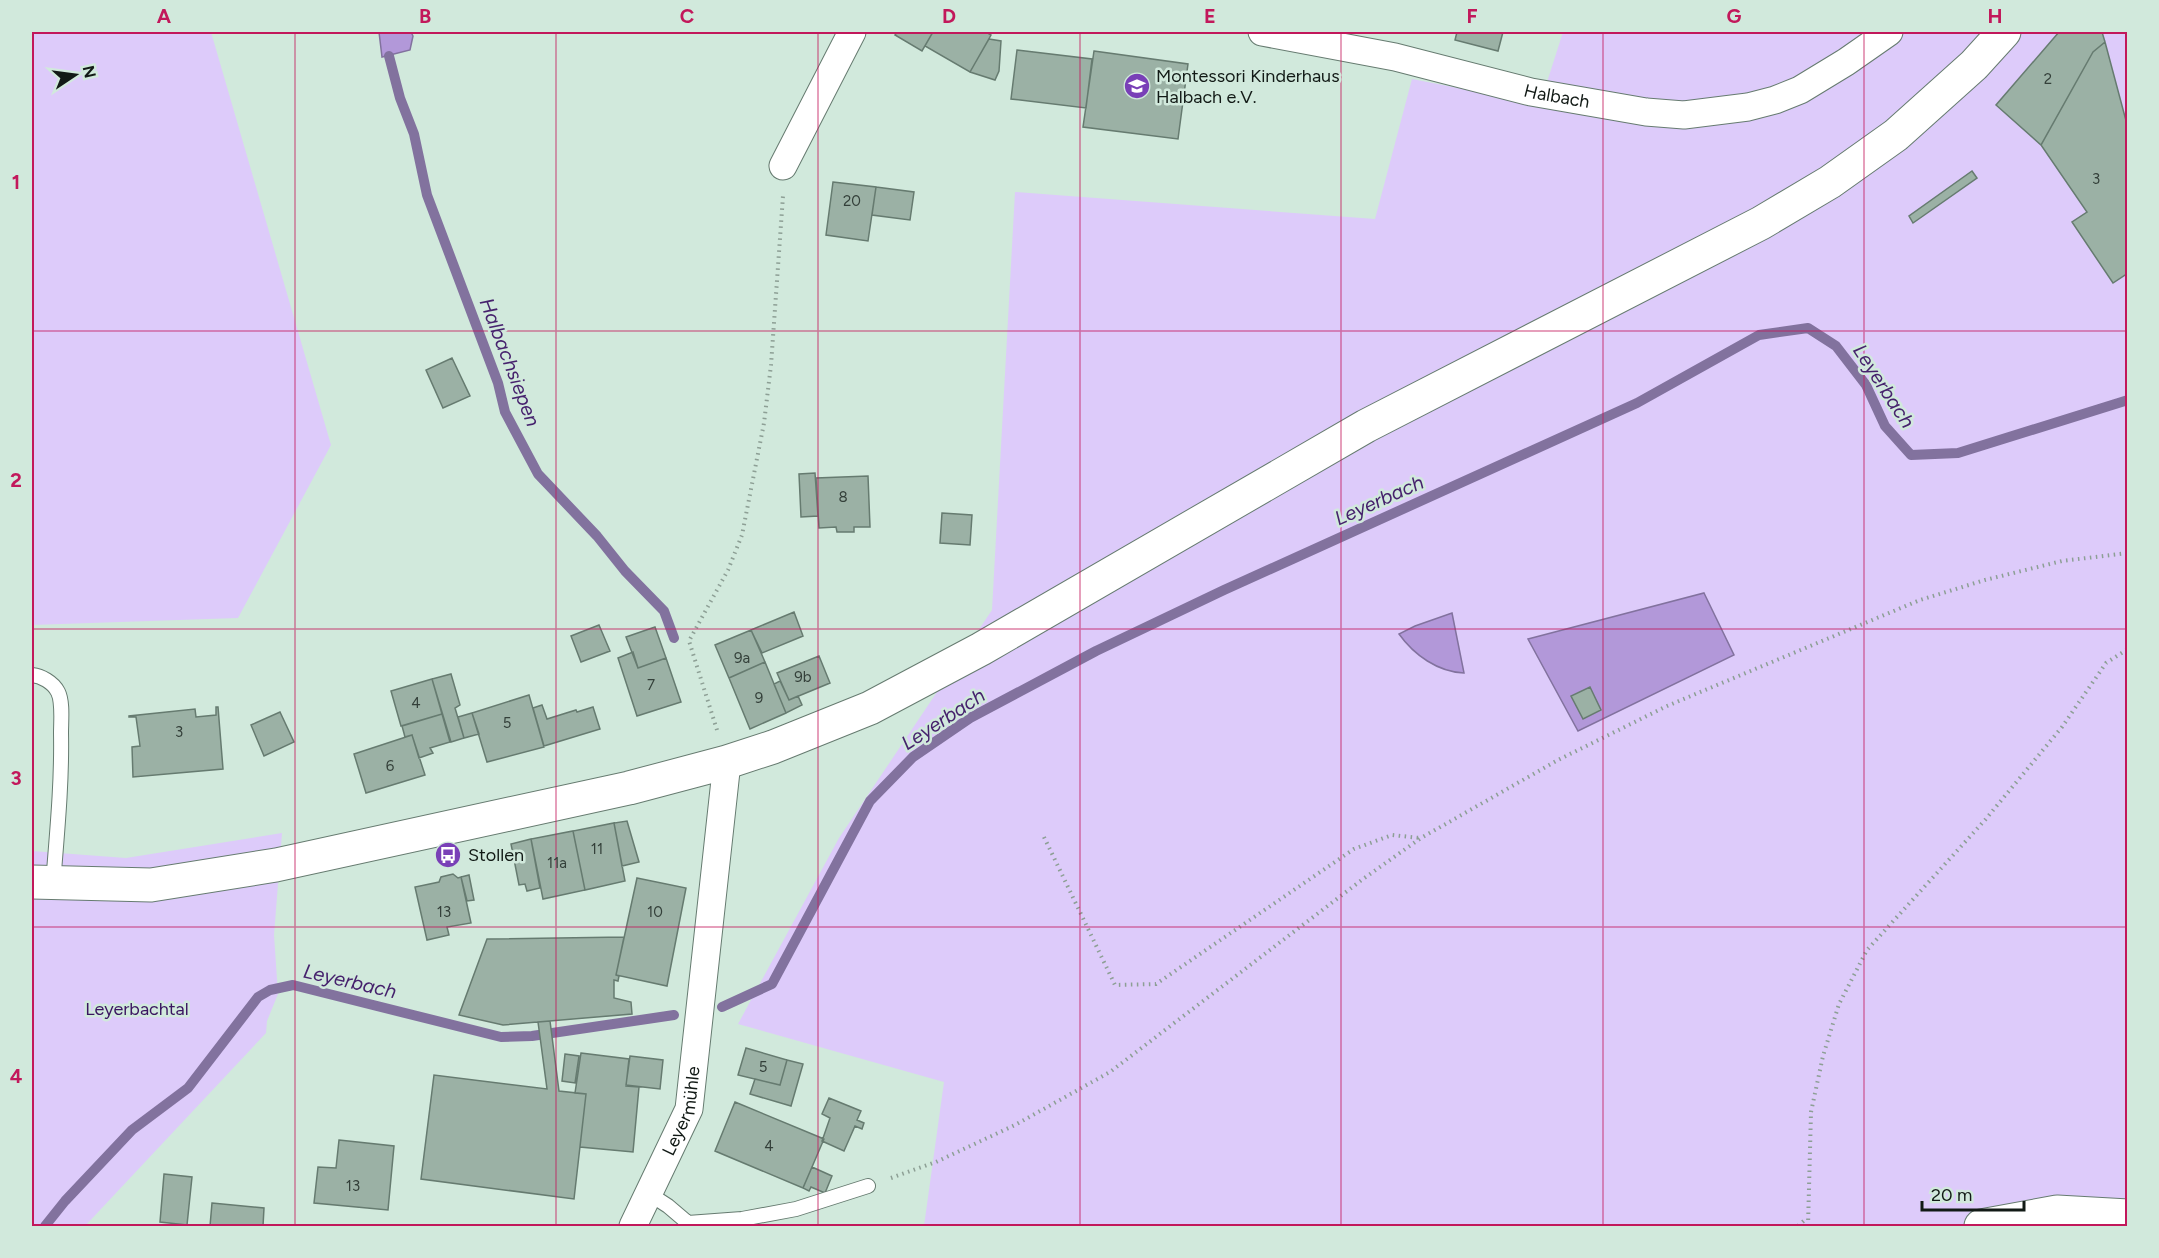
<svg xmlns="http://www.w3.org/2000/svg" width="2159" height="1258" font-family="Figtree,sans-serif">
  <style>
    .green { fill: #ddcbfa }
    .water { fill: #b298d9; stroke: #82729e; stroke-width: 1.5 }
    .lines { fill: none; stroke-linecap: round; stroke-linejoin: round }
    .stream { stroke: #82729e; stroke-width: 10 }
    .building { fill: #9bb1a5; stroke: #667b70; stroke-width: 1.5 }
    .service-casing { stroke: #667b70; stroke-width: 16 }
    .minor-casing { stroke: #667b70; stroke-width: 29 }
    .secondary-casing { stroke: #667b70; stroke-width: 35 }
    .path { stroke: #8d9f95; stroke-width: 4; stroke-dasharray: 1.5 4.5; stroke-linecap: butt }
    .service { stroke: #fff; stroke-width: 14 }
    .minor { stroke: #fff; stroke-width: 27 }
    .secondary { stroke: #fff; stroke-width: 33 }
    .grid { fill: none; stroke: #c2185b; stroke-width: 1.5; stroke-opacity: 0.55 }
    .labels { text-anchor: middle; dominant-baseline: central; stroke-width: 5; stroke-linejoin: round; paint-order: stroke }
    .number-label { font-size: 15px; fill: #34403a }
    .poi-label { font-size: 18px; fill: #121a16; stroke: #d1e9dc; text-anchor: start }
    .street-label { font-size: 18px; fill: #121a16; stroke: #d1e9dc }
    .park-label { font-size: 18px; fill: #3a1460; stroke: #d1e9dc }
    .water-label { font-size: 20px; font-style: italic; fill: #46226d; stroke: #d1e9dc }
    .neatline { fill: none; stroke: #c2185b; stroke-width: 2 }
    .grid-label { font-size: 20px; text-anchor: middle; font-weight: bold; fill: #c2185b }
  </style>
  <rect width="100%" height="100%" fill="#d1e9dc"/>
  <path class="green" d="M32,32H211L331,445L238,618L32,625Z
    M1563,32H2127V1226H924L944,1082L738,1024L839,838L992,610L1015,192L1375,219L1412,79L1540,104Z
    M282,833L274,935L278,994L267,1021L266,1033L85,1226H32V851L126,858Z"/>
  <path class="water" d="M379,32H411L413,36L410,50L382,57Z
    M1704,593L1734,655L1578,731L1528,639Z
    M1452,613L1464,673C1438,672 1414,655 1399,634L1415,626Z"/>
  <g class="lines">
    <path class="stream" d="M389,56L400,98L414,134L427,195L498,383L505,412L538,474L597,536L625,571L664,611L674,638
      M722,1007L772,984L870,801L913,757L970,718L1096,651L1224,590L1637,403L1759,335L1808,328L1836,346L1866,385L1885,426L1911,455L1958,453L2128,400
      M45,1226L65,1201L132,1130L188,1088L258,997L270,990L293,985L501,1037L532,1036L674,1015"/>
  </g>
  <path class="building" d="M897,32H933L922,51L895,35Z
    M933,32H986L991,35L970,72L925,46Z
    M1457,32H1503L1498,51L1455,40Z
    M2059,32H2102L2105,42L2093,52L2041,145L1996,105Z
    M989,39L1001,41L999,71L995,80L970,72Z
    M2105,42L2128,128V273L2113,283L2072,222L2087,212L2041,145L2093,52Z
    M1017,50L1092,59L1086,108L1011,99Z
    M1094,51L1188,64L1178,139L1083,127Z
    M1972,171L1977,178L1913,223L1909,216Z
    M833,182L876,187L868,241L826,235Z
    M876,187L914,192L910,220L872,215Z
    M452,358L470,396L443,408L426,370Z
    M815,473L818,516L801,517L799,474Z
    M868,476L870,527H854V532H837L836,527L819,528L816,478Z
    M942,513L972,515L970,545L940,543Z
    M794,612L803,636L762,653L751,630Z
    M599,625L610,651L581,662L571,636Z
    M655,627L666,658L638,668L626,637Z
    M751,630L765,662L729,678L715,645Z
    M633,652L638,668L666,658L681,702L637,716L618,658Z
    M819,656L830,683L789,700L777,673Z
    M765,662L786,713L750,729L729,678Z
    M451,674L460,705L455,708L464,738L451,742L432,679Z
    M432,679L442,714L401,726L391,691Z
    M780,681L789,700L798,696L802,705L786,713L774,684Z
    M1590,687L1601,710L1583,719L1571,696Z
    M529,695L544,747L487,762L472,713Z
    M542,705L547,719L576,710L577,712L593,707L600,729L544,746L533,708Z
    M216,707H218L223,769L133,777L132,747L140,746L136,717H129V716L195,709L196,717L216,715Z
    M280,712L294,742L264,756L251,725Z
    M472,713L479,734L464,738L458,717Z
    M442,714L450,742L430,748L433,753L419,758L412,735L405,737L402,726Z
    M412,735L425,775L366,793L354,754Z
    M627,821L639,862L622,866L614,823Z
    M614,823L625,881L585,890L573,831Z
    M573,831L585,890L543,899L531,839Z
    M531,839L540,888L527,891L525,884L519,885L511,844Z
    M453,874L458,878L461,877L471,923L447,927L449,935L427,940L415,887L439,882L441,877Z
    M469,875L474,900L467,901L461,877Z
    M637,878L686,888L667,986L616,975Z
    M624,937L616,975L619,976L618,981L614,980V998L631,1002L632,1014L503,1025L459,1015L487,939Z
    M550,1021L559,1091L586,1094L574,1199L421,1179L434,1075L547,1089L538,1022Z
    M746,1048L787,1060L780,1085L738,1075Z
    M581,1053L629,1059L626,1086L639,1087L633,1152L580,1147L586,1094L575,1093Z
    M565,1054L579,1056L575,1083L562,1081Z
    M630,1056L663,1060L660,1089L626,1085Z
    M787,1060L803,1064L791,1106L750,1094L755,1079L780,1085Z
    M829,1098L861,1111L857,1120L864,1123L862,1129L855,1126L844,1151L822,1141L830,1118L822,1114Z
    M735,1102L824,1139L803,1188L715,1151Z
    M339,1140L394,1146L388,1210L314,1203L318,1167L336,1168Z
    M812,1167L832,1176L825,1193L811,1187L809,1191L803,1188Z
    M164,1174L192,1177L187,1225L160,1222Z
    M212,1203L264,1208L263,1226H210Z"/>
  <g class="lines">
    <g class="service-casing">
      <path id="service" d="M32,675C41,676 53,682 58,692C63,702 61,721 61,733C62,783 57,833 53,884
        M648,1193L668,1206L688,1223L742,1219L796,1209L868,1186"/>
    </g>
    <g class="minor-casing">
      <g id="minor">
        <path id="s1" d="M1262,32L1395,57L1531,92L1646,112L1684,115L1748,107L1775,100L1800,90L1846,62L1889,32"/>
        <path d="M783,166L852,32"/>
        <path id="s2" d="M633,1226L689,1109L727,762"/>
      </g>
    </g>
    <g class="secondary-casing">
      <path id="secondary" d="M32,882L151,885L276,865L629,788L727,762L773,747L870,708L981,649L1366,426L1761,223L1830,182L1896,135L1974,65L2004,32
        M1981,1226L2057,1212L2128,1216"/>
    </g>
    <path class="path" d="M717,730L689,641L728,570L742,535L764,423L771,365L783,196
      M1044,837L1115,985L1156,984L1354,849L1392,835L1420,838
      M891,1178L936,1162L1015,1125L1110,1072L1363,879L1421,838L1558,760L1667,706L1920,600L1985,580L2062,561L2128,553
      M1798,1226L1807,1218
      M1808,1226L1811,1112L1823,1056L1839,1004L1867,950L1985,820L2062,727L2106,663L2128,649"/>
    <use href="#service" class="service"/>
    <use href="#minor" class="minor"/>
    <use href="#secondary" class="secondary"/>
  </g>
  <path class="grid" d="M295,32V1226M556,32V1226M818,32V1226M1080,32V1226M1341,32V1226M1603,32V1226M1864,32V1226M32,331H2128M32,629H2128M32,927H2128"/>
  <defs>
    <g id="school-disc" transform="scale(1.35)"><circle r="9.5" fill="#7940b7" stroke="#d1e9dc"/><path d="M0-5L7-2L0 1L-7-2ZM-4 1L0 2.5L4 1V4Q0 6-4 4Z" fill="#fff"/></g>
    <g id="bus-disc" transform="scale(1.35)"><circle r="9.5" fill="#7940b7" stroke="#d1e9dc"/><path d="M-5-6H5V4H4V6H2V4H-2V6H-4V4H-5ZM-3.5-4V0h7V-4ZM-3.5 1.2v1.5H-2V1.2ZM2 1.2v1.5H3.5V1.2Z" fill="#fff"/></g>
  </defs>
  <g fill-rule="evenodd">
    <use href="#school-disc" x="1137" y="86"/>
    <use href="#bus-disc" x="448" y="855"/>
  </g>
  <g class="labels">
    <g class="number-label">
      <text x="2048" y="79">2</text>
      <text x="2096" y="179">3</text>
      <text x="852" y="201">20</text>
      <text x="843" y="497">8</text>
      <text x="742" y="658">9a</text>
      <text x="803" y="677">9b</text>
      <text x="651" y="685">7</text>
      <text x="759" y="698">9</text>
      <text x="416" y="703">4</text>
      <text x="507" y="723">5</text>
      <text x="179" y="732">3</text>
      <text x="390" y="766">6</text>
      <text x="597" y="849">11</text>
      <text x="557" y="863">11a</text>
      <text x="444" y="912">13</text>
      <text x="655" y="912">10</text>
      <text x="763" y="1067">5</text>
      <text x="769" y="1146">4</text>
      <text x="353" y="1186">13</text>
    </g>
    <g class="poi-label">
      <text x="1156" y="76">Montessori Kinderhaus<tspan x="1156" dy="21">Halbach e.V.</tspan></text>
      <text x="468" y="855">Stollen</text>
    </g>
    <g class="street-label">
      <text stroke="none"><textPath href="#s1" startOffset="302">Halbach</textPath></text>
      <text stroke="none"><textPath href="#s2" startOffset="126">Leyermühle</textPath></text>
    </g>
    <g class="park-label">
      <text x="137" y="1009">Leyerbachtal</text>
    </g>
    <g class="water-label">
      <text transform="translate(510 362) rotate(69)">Halbachsiepen</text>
      <text transform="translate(1884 386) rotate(57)">Leyerbach</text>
      <text transform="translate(1379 500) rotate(-24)">Leyerbach</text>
      <text transform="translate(943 719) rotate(-33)">Leyerbach</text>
      <text transform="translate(350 981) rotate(13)">Leyerbach</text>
    </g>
  </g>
  <rect width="2159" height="1258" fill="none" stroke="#d1e9dc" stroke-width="66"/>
  <g transform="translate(75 75) rotate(77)" stroke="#d1e9dc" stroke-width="4.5" paint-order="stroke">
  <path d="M0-4.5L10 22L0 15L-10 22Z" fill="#121a16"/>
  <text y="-9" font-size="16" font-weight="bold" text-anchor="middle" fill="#121a16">N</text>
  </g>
  <path d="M1922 1201v9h102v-9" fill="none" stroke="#121a16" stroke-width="3"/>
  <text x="1931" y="1201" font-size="18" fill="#121a16" stroke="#d1e9dc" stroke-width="4.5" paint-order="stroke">20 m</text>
  <rect x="33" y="33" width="2093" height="1192" class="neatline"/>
  <g class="grid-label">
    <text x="164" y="23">A</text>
    <text x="425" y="23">B</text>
    <text x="687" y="23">C</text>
    <text x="949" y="23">D</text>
    <text x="1210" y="23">E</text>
    <text x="1472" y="23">F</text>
    <text x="1734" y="23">G</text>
    <text x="1995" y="23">H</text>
    <text x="16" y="189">1</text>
    <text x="16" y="487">2</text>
    <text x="16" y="785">3</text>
    <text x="16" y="1083">4</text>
  </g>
</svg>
